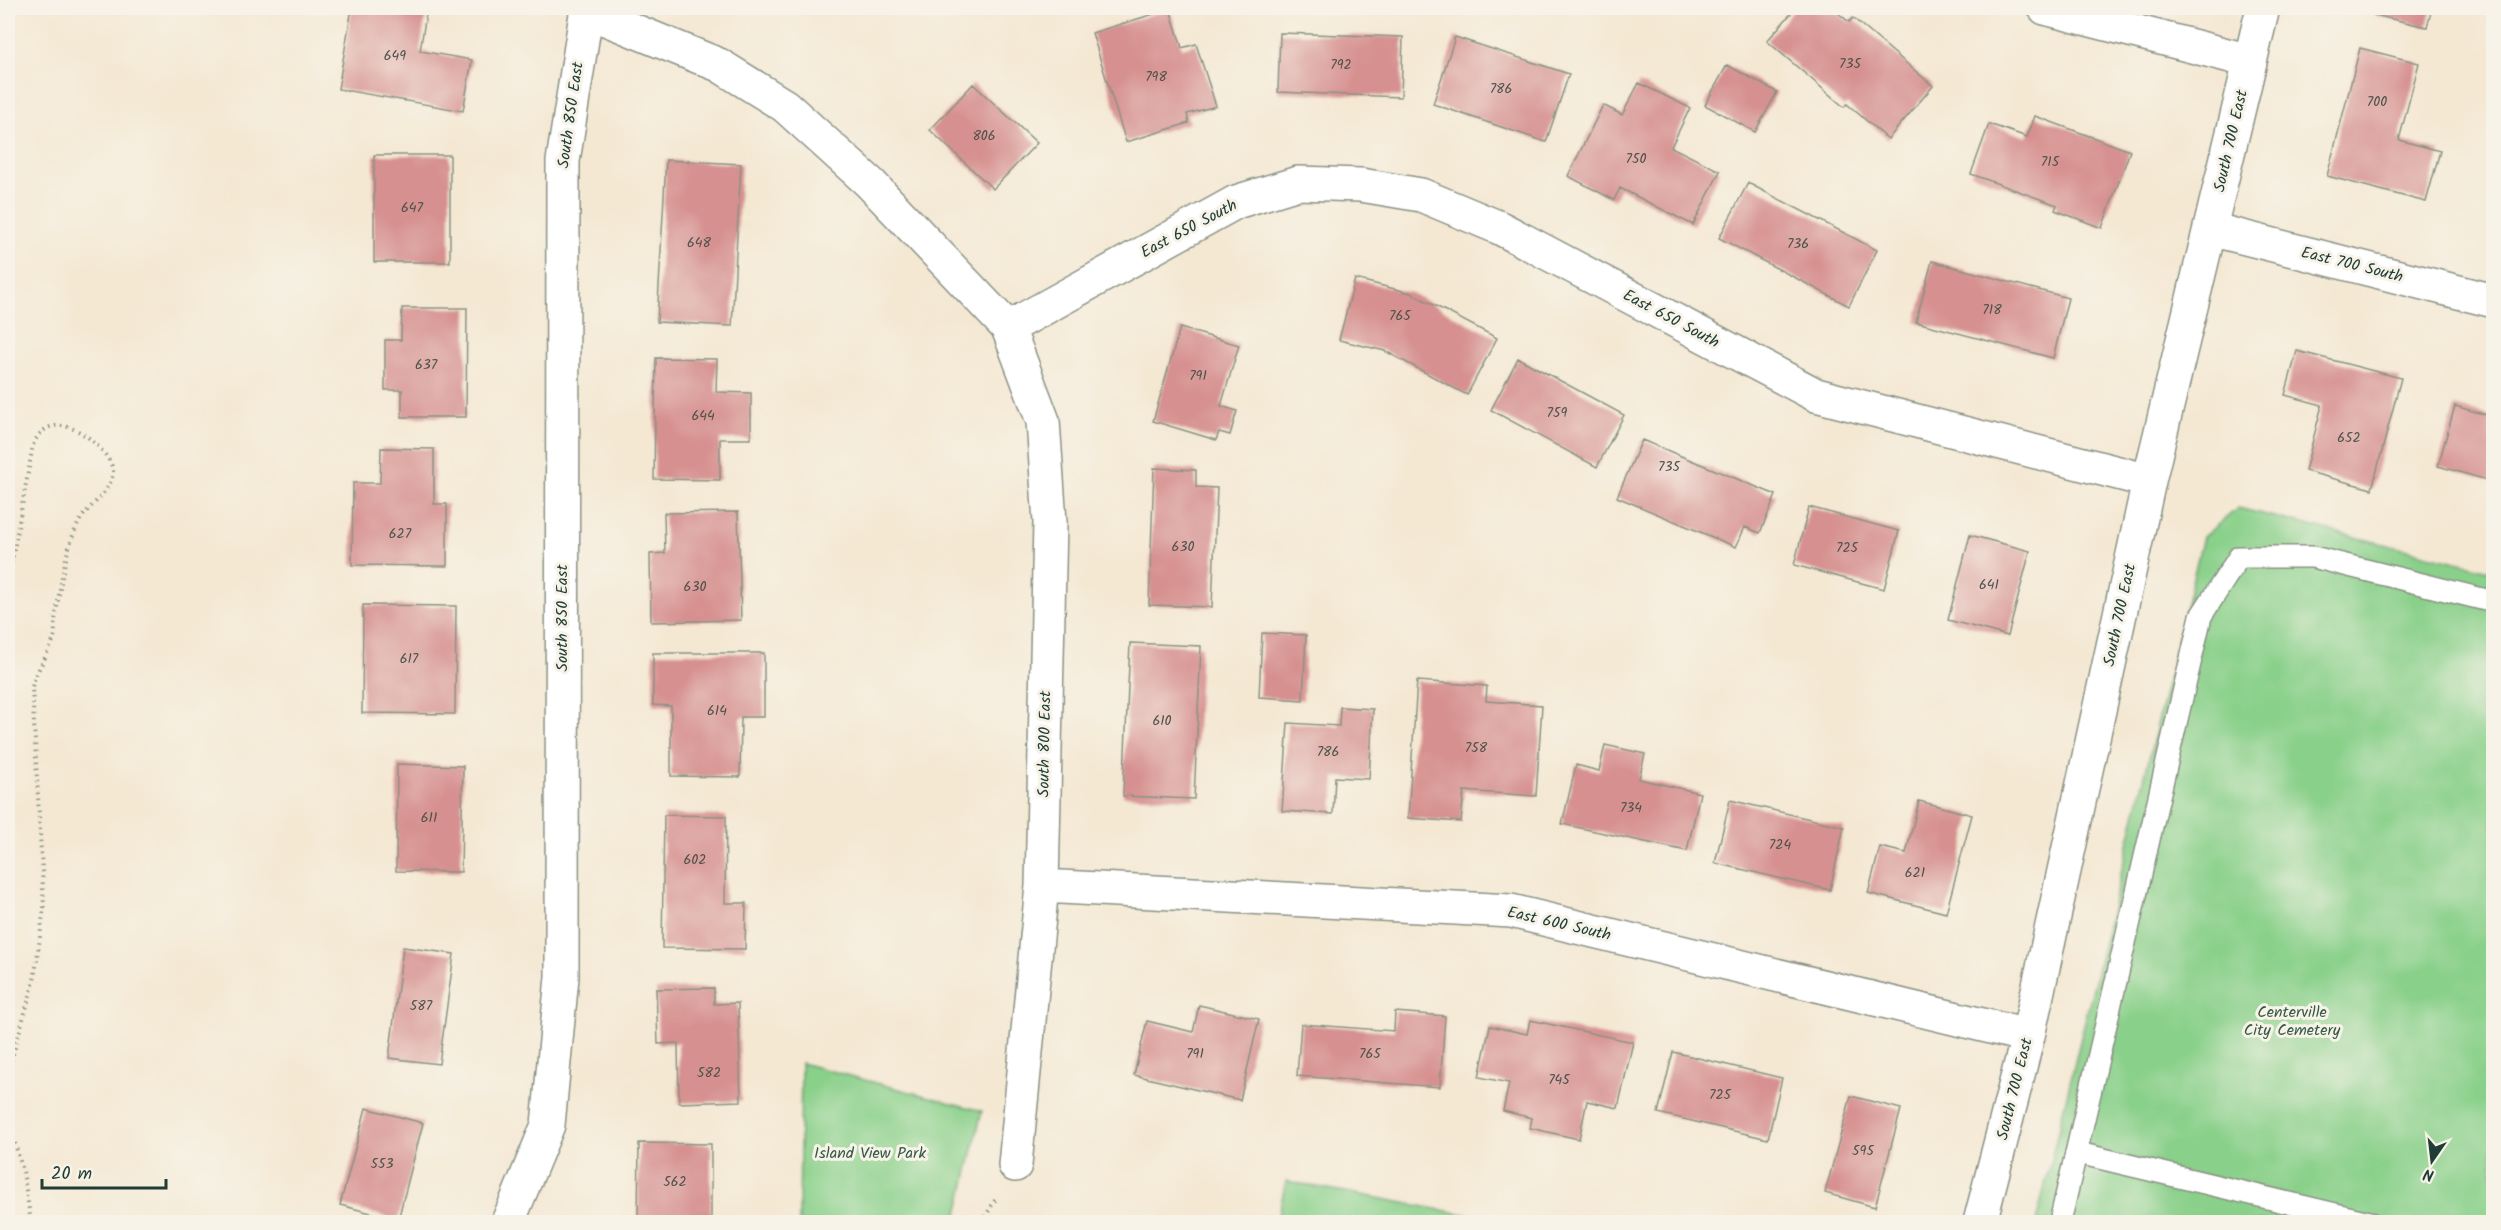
<svg xmlns="http://www.w3.org/2000/svg" width="2501" height="1230" font-family="Kalam,sans-serif">
  <style>
    .green { fill: #89d08a; stroke: #54865f; stroke-width: 1.5 }
    .building { fill: #d6908f }
    .lines { fill: none; stroke-linecap: round; stroke-linejoin: round }
    .service-casing { stroke: #8a9284; stroke-width: 24 }
    .minor-casing { stroke: #8a9284; stroke-width: 36 }
    .path { stroke: #8a9284; stroke-width: 4; stroke-dasharray: 1.5 4.5; stroke-linecap: butt }
    .service { stroke: #fff; stroke-width: 21 }
    .minor { stroke: #fff; stroke-width: 33 }
    .labels { text-anchor: middle; dominant-baseline: central; stroke-width: 6; stroke-linejoin: round; paint-order: stroke }
    .number-label { font-size: 14px; fill: #4d524b }
    .street-label { font-size: 16px; fill: #1f3d34; stroke: #f7f3e8 }
    .park-label { font-size: 16px; fill: #345a45; stroke: #f7f3e8 }
  </style>
  <rect width="100%" height="100%" fill="#f7f3e8"/>
  <filter id="ink" filterUnits="userSpaceOnUse"><feTurbulence type="fractalNoise" baseFrequency=".0167" numOctaves="2"/><feDisplacementMap in="SourceGraphic" scale="12" xChannelSelector="R" yChannelSelector="G"/><feConvolveMatrix kernelMatrix="1 2 1 2 8 2 1 2 1" color-interpolation-filters="sRGB"/></filter>
  <filter id="wash" filterUnits="userSpaceOnUse"><feTurbulence type="fractalNoise" baseFrequency=".008" numOctaves="4" result="noise"/><feDisplacementMap in="SourceGraphic" scale="24" xChannelSelector="R" yChannelSelector="G"/><feGaussianBlur stdDeviation="1.35" result="paint"/><feColorMatrix in="noise" values="0 0 0 0 0 0 0 0 0 0 0 0 0 0 0 0 0 1.4 0 .05"/><feComposite in="paint" operator="in"/></filter>
  <g filter="url(#wash)">
    <rect width="100%" height="100%" fill="#f4e8d3"/>
    <path class="green" d="M2238,508L2493,571V1222H2036L2203,537Z
      M801,1063L982,1111L956,1222H799Z
      M1286,1181L1506,1222H1277Z"/>
    <g id="blocks">
      <path class="building" d="M352,8H427L420,51L472,60L463,111L338,89Z
        M1796,8H1832L1849,22L1853,18L1933,86L1888,139L1847,104L1844,107L1767,41Z
        M2375,8H2432L2427,27L2374,15Z
        M1170,9L1182,48L1196,44L1216,106L1187,114L1189,123L1126,142L1092,33Z
        M1280,33L1403,37L1401,97L1278,92Z
        M1455,37L1569,74L1546,142L1433,104Z
        M2360,48L2419,63L2399,140L2440,151L2426,202L2327,176Z
        M1727,65L1777,92L1755,132L1705,105Z
        M1639,83L1690,108L1671,147L1720,171L1693,225L1620,188L1614,200L1568,176L1603,105L1622,115Z
        M973,84L1037,143L993,189L930,130Z
        M2035,116L2130,151L2102,228L2055,210L2057,205L1971,174L1989,124L2027,137Z
        M374,155H450V262H374Z
        M666,160L741,164L732,326L657,322Z
        M1748,183L1877,250L1849,306L1719,238Z
        M1932,261L2068,298L2053,358L1916,322Z
        M1355,279L1411,293L1497,338L1467,395L1385,351L1339,340Z
        M402,308H467L466,417H402V390H385V340H401Z
        M1180,328L1239,345L1221,406L1237,411L1230,435L1219,432L1216,440L1153,421Z
        M2297,351L2401,378L2372,489L2305,471L2322,405L2285,395Z
        M656,358L717,359L716,392L751,393V439H720V480L654,479Z
        M1518,358L1624,415L1597,467L1491,410Z
        M2455,406L2494,417V482L2438,466Z
        M1642,440L1776,495L1760,533L1745,527L1736,547L1617,497Z
        M381,448L434,449V504H447V566L352,565L353,483H380Z
        M1154,468L1196,470V487L1217,488L1212,607L1149,605Z
        M1809,507L1899,531L1884,589L1794,565Z
        M738,512L741,620L651,622L650,554L665,553L664,513Z
        M1970,535L2030,551L2008,636L1948,620Z
        M363,605L456,606L455,714L362,713Z
        M1262,633L1306,635L1303,700L1259,697Z
        M1130,643L1201,646L1194,799L1123,796Z
        M653,653H764V717H741L740,777L671,776V706L653,705Z
        M1417,681L1487,686L1486,701L1542,705L1536,796L1464,791L1461,822L1408,818Z
        M1340,707L1373,709L1369,779L1335,777L1333,814L1282,811L1288,723L1339,726Z
        M1605,745L1645,754L1639,779L1700,793L1687,851L1562,824L1576,765L1599,771Z
        M397,764L463,766L461,872L396,871Z
        M1730,800L1844,827L1830,890L1715,863Z
        M1919,801L1972,815L1946,913L1868,893L1880,847L1906,853Z
        M664,815L726,816L725,903H746L745,949L662,948Z
        M403,947L454,954L439,1064L389,1058Z
        M714,988V1004L738,1003L741,1101L679,1103L678,1043L658,1044L656,989Z
        M1199,1005L1259,1019L1240,1100L1134,1075L1147,1021L1193,1032Z
        M1395,1012L1445,1016L1440,1087L1297,1076L1301,1024L1394,1031Z
        M1530,1020L1633,1042L1618,1108L1587,1101L1579,1139L1530,1128L1532,1118L1503,1111L1509,1083L1479,1077L1490,1026L1527,1034Z
        M1673,1052L1782,1078L1768,1139L1658,1113Z
        M1851,1096L1901,1109L1875,1207L1825,1193Z
        M366,1108L423,1123L398,1220L340,1205Z
        M639,1143L711,1144V1222H617V1220H638Z"/>
    </g>
  </g>
  <g filter="url(#ink)">
    <use href="#blocks" fill-opacity="0" stroke="#8a9284" stroke-width="1.5"/>
    <g class="lines">
      <g class="service-casing">
        <path id="service" d="M2078,1153L2369,1222
          M2060,1222L2201,616L2239,557H2313L2494,602"/>
      </g>
      <g class="minor-casing">
        <path id="minor" d="M2045,8L2250,61
          M586,11L719,65L785,106L870,183L1008,328L1236,202L1298,183L1361,185L1421,195L1500,228L1816,395L2149,481
          M2210,229L2494,301
          M1008,328L1043,421L1050,522L1042,886L1015,1165
          M1042,886L1511,911L2028,1036
          M508,1222L548,1125L562,977L563,161L587,8
          M1980,1222L2028,1036L2149,481L2263,8"/>
      </g>
      <path class="path" d="M8,640L13,610L10,572L33,445C54,396 115,453 113,473C111,492 88,506 79,522C66,546 60,587 56,614C54,623 56,633 53,641C47,657 36,670 32,687L44,907L34,981L8,1072
        M8,1120L23,1171L31,1222
        M982,1222L997,1197"/>
      <use href="#service" class="service"/>
      <use href="#minor" class="minor"/>
    </g>
  </g>
  <g class="labels">
    <g class="number-label">
      <text x="395" y="56">649</text>
      <text x="1850" y="64">735</text>
      <text x="1341" y="65">792</text>
      <text x="1156" y="77">798</text>
      <text x="1501" y="89">786</text>
      <text x="2377" y="102">700</text>
      <text x="984" y="136">806</text>
      <text x="1636" y="159">750</text>
      <text x="2050" y="162">715</text>
      <text x="412" y="208">647</text>
      <text x="699" y="243">648</text>
      <text x="1798" y="244">736</text>
      <text x="1992" y="310">718</text>
      <text x="1400" y="316">765</text>
      <text x="426" y="365">637</text>
      <text x="1198" y="376">791</text>
      <text x="1557" y="413">759</text>
      <text x="703" y="416">644</text>
      <text x="2349" y="438">652</text>
      <text x="1669" y="467">735</text>
      <text x="400" y="534">627</text>
      <text x="1183" y="547">630</text>
      <text x="1847" y="548">725</text>
      <text x="1989" y="585">641</text>
      <text x="695" y="587">630</text>
      <text x="409" y="659">617</text>
      <text x="717" y="711">614</text>
      <text x="1162" y="721">610</text>
      <text x="1476" y="748">758</text>
      <text x="1328" y="752">786</text>
      <text x="1631" y="808">734</text>
      <text x="429" y="818">611</text>
      <text x="1780" y="845">724</text>
      <text x="695" y="860">602</text>
      <text x="1915" y="873">621</text>
      <text x="421" y="1006">587</text>
      <text x="1195" y="1054">791</text>
      <text x="1370" y="1054">765</text>
      <text x="709" y="1073">582</text>
      <text x="1559" y="1080">745</text>
      <text x="1720" y="1095">725</text>
      <text x="1863" y="1151">595</text>
      <text x="382" y="1164">553</text>
      <text x="675" y="1182">562</text>
    </g>
    <g class="street-label">
      <text transform="translate(571 115) rotate(-82)">South 850 East</text>
      <text transform="translate(2231 141) rotate(-77)">South 700 East</text>
      <text transform="translate(1189 229) rotate(-28)">East 650 South</text>
      <text transform="translate(2352 265) rotate(14)">East 700 South</text>
      <text transform="translate(1671 319) rotate(28)">East 650 South</text>
      <text transform="translate(2120 615) rotate(-78)">South 700 East</text>
      <text transform="translate(562 618) rotate(-90)">South 850 East</text>
      <text transform="translate(1045 744) rotate(-89)">South 800 East</text>
      <text transform="translate(1559 924) rotate(13)">East 600 South</text>
      <text transform="translate(2015 1089) rotate(-76)">South 700 East</text>
    </g>
    <g class="park-label">
      <text x="2292" y="1012">Centerville<tspan x="2292" dy="18">City Cemetery</tspan></text>
      <text x="870" y="1153">Island View Park</text>
    </g>
  </g>
  <rect width="2501" height="1230" fill="none" stroke="#f7f3e8" stroke-width="30"/>
  <g transform="translate(2432 1161) rotate(194)" stroke="#f7f3e8" stroke-width="4.5" paint-order="stroke">
  <path d="M0-4.5L10 22L0 15L-10 22Z" fill="#1f3d34"/>
  <text y="-9" font-size="16" font-weight="bold" text-anchor="middle" fill="#1f3d34">N</text>
  </g>
  <path d="M42 1179v9h124v-9" fill="none" stroke="#1f3d34" stroke-width="3"/>
  <text x="51" y="1179" font-size="18" fill="#1f3d34" stroke="#f7f3e8" stroke-width="4.5" paint-order="stroke">20 m</text>
</svg>
